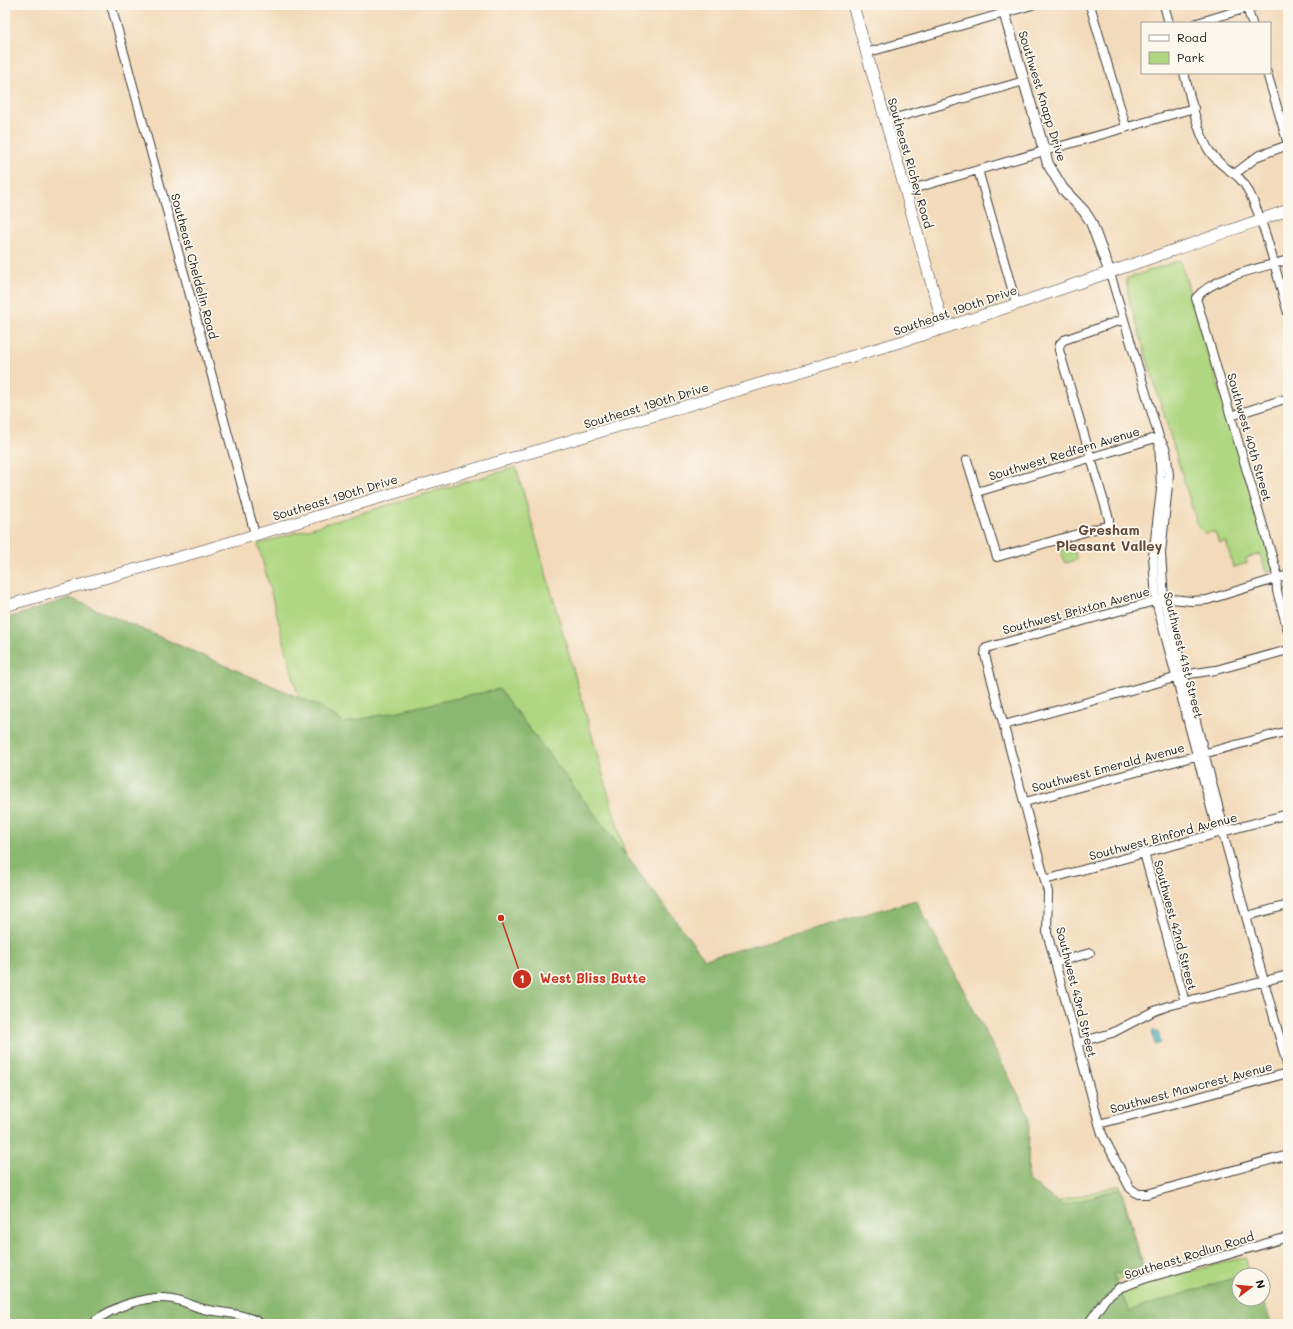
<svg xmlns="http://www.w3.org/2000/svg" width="1293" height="1329" font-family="Mali,sans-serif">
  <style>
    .green { fill: #afd781; stroke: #667a4e }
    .forest { fill: #8bb86f; stroke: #546a46 }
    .water { fill: #45b4c0; stroke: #30686e }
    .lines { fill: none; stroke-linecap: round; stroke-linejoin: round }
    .minor-casing { stroke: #3c3834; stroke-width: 10 }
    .tertiary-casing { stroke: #3c3834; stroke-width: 12 }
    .secondary-casing { stroke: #3c3834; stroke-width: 12 }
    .minor { stroke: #fff; stroke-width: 8 }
    .tertiary { stroke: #fff; stroke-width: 10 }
    .secondary { stroke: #fff; stroke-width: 11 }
    .labels { text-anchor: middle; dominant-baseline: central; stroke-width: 3.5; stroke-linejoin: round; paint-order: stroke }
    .street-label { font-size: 12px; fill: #1c1c1c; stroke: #fbf7ec }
    .quarter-label { font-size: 14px; font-weight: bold; fill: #61493b; stroke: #fbf7ec }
    .leader { fill: none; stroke: #c8321e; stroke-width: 1.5 }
    .callout-dot { fill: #c8321e; stroke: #fbf7ec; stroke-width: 1.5 }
    .mark-label { font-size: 12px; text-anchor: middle; font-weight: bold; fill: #fff }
    .callout-label { font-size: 13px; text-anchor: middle; font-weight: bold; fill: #c8321e; stroke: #fbf7ec; stroke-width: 3.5; stroke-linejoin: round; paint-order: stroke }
  </style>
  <rect width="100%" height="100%" fill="#fbf7ec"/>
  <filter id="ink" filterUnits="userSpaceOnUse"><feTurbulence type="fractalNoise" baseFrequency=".025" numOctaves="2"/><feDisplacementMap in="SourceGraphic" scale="8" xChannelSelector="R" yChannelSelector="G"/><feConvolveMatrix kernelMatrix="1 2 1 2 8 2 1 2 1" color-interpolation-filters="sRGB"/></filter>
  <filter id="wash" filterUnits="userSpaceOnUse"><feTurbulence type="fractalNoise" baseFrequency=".012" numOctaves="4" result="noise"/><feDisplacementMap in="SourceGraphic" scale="16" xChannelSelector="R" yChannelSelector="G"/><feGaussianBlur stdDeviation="0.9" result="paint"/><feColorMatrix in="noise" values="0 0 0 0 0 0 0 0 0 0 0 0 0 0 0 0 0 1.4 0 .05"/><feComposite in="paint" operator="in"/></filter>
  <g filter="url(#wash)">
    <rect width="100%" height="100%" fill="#f3daba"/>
    <path class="green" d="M1180,260L1274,569L1266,572L1260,554L1246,558L1247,563L1232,568L1233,566L1226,541L1219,543L1215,532L1204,533L1198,527L1129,299L1126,279Z
      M516,467L661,980L1026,1210L1120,1185L1145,1271L1125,1276L1102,1287L465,1324L258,544Z
      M1073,545L1077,560L1065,563L1060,548Z
      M1245,1257L1250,1275H1239V1299L1264,1324H1095L1111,1297L1129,1288Z"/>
    <path class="forest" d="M70,598L321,707L344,723L499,689L705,959L916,900L1029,1115L1028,1180L1063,1206L1121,1188L1142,1269L1113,1275L1129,1311L1239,1276V1299H1263V1297L1271,1324H5V619Z"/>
    <path class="water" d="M1154,1030L1155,1033L1158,1032L1161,1043L1155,1045L1152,1031Z"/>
  </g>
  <g filter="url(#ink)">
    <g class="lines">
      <g class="minor-casing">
        <path id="minor" d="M111,5L255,534
          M1090,5L1126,127
          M1164,5L1169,23
          M1246,5L1252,23
          M1197,23L1257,5
          M866,53L1032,5
          M1184,73C1190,95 1199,143 1215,158C1228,173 1238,171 1249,192C1267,229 1276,273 1288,313
          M1267,73L1288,144
          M885,121L1024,81
          M978,170L1016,303
          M1236,173L1258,156L1288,145
          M905,191L1194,108
          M1288,260C1261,268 1214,276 1196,298L1276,570L1277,591L1288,631
          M1110,273L1159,437L1161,490L1153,556L1156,601L1215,823L1221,826
          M1231,416L1288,398
          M1159,437L1166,450L1169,475L1161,553L1164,599L1222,821L1221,826L1288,1068
          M967,460L997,557L1109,525V519L1059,350L1060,344L1064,340L1124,319
          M977,492L1159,437
          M1288,575L1207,600L1191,601L1172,599L1151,602L986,648L985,655L1048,892L1047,933L1049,940L1102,1134L1130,1188L1138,1194H1147L1288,1155
          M1004,725L1189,674L1216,670L1288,650
          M1025,802L1288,731
          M1144,853L1185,1002
          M1045,880L1288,814
          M1247,916L1288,905
          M1055,963L1090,953
          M1077,1043L1112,1033L1152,1012L1168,1006L1288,975
          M1099,1124L1288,1073
          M90,1324C113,1307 145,1294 173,1299C185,1301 196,1308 208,1310C224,1313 248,1314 261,1324
          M1088,1324L1106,1298L1119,1288L1144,1279L1288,1237"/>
      </g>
      <g class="tertiary-casing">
        <path id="tertiary" d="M1002,5L1048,164L1063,189L1084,211L1091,222L1110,273"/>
      </g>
      <g class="secondary-casing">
        <path id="secondary" d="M853,5L944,328
          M5,606L201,551L913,338C1039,298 1163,254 1288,210"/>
      </g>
      <use href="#minor" class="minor"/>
      <use href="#tertiary" class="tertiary"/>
      <use href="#secondary" class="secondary"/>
    </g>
  </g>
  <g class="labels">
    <g class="street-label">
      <text transform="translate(1043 96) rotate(73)">Southwest Knapp Drive</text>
      <text transform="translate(911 163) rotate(74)">Southeast Richey Road</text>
      <text transform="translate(195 266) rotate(75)">Southeast Cheldelin Road</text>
      <text transform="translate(955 310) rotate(-19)">Southeast 190th Drive</text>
      <text transform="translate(646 405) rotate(-17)">Southeast 190th Drive</text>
      <text transform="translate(1250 437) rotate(74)">Southwest 40th Street</text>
      <text transform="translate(1064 453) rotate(-17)">Southwest Redfern Avenue</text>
      <text transform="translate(335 497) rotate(-17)">Southeast 190th Drive</text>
      <text transform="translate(1076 610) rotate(-15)">Southwest Brixton Avenue</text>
      <text transform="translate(1184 655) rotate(76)">Southwest 41st Street</text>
      <text transform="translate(1108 767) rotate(-15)">Southwest Emerald Avenue</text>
      <text transform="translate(1163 836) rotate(-15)">Southwest Binford Avenue</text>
      <text transform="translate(1176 925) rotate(75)">Southwest 42nd Street</text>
      <text transform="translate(1077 992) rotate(76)">Southwest 43rd Street</text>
      <text transform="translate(1191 1087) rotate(-15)">Southwest Mawcrest Avenue</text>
      <text transform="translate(1189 1255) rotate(-17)">Southeast Rodlun Road</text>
    </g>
    <g class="quarter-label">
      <text x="1109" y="529">Gresham<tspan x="1109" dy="16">Pleasant Valley</tspan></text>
    </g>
  </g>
  <path class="leader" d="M501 918L522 979"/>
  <g class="callout-dot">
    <circle cx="501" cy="918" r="4"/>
    <circle cx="522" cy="979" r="10"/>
  </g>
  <g class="mark-label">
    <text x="522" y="983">1</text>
  </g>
  <g class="callout-label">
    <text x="593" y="983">West Bliss Butte</text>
  </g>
  <rect width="1293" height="1329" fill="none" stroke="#fbf7ec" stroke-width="20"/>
  <rect x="1141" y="22" width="130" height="52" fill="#fbf7ec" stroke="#a29f99"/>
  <rect x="1149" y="35" width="20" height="6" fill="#ffffff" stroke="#a29f99"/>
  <text x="1177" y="42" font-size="12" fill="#1c1c1c">Road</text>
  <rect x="1149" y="52" width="20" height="12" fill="#afd781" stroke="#a29f99"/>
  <text x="1177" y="62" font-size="12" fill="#1c1c1c">Park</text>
  <g transform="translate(1251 1287) rotate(74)"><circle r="19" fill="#fbf7ec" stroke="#a29f99"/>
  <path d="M0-3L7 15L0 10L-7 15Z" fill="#c8321e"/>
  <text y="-6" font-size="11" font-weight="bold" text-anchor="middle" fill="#1c1c1c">N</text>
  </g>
</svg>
